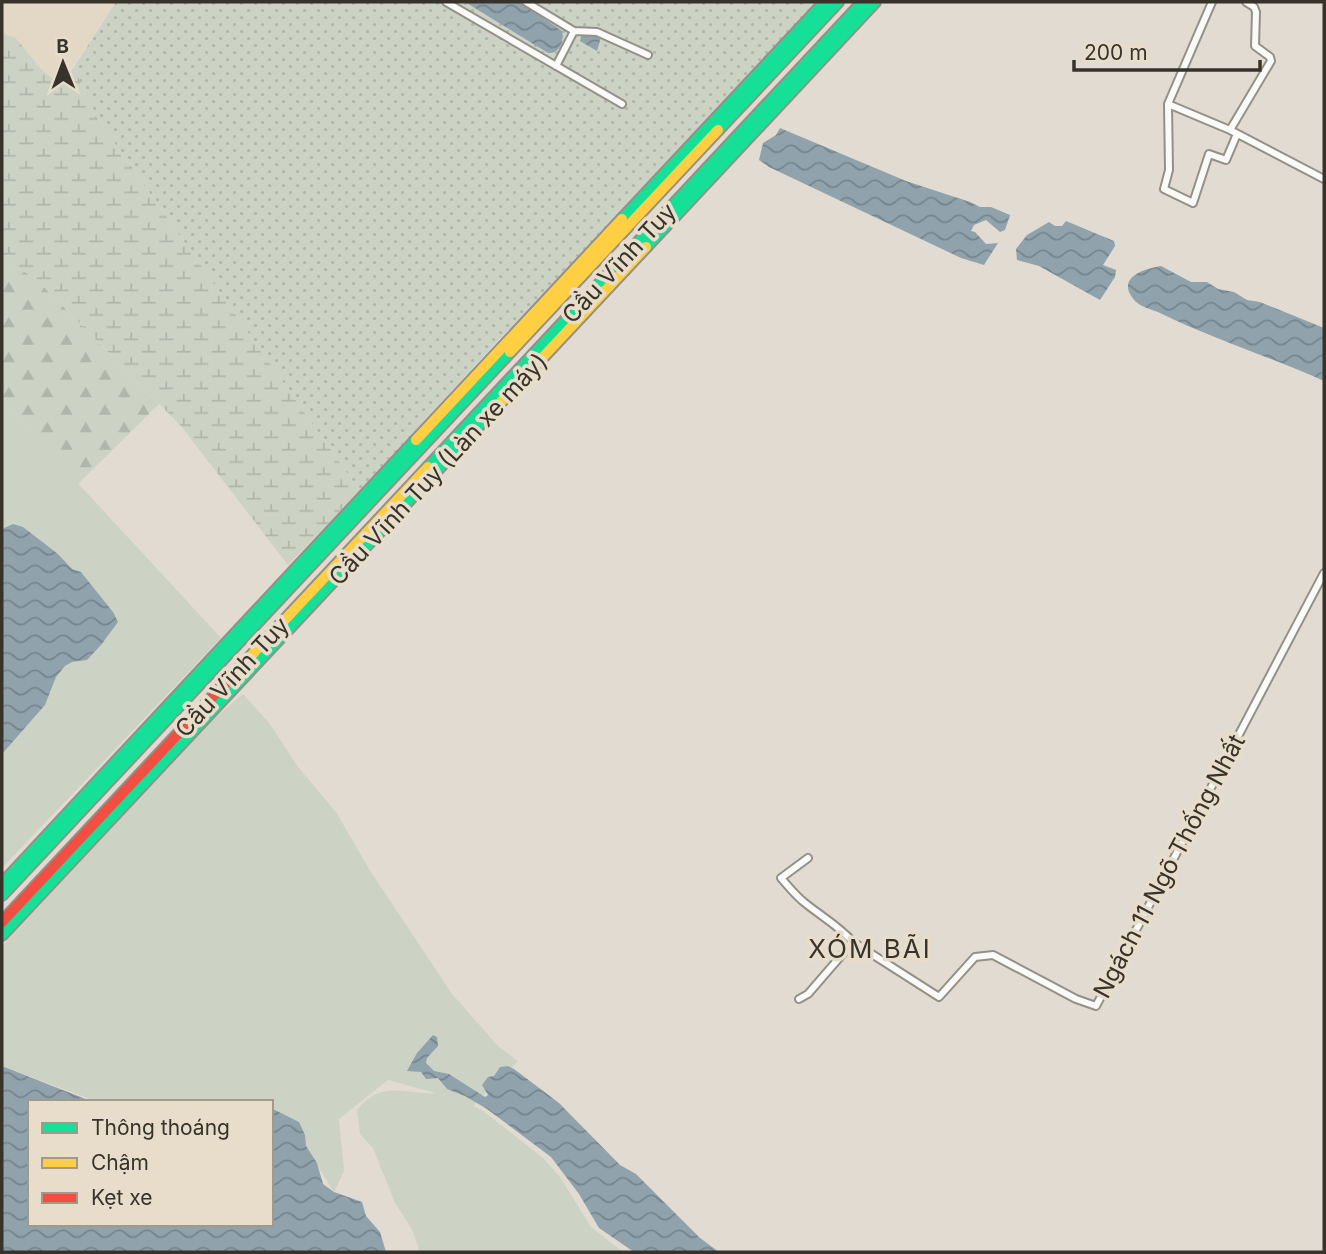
<svg xmlns="http://www.w3.org/2000/svg" width="1326" height="1254" font-family="Inter,sans-serif">
  <style>
    .built { fill: #e2d8c5 }
    .green { fill: #ccd3c5 }
    .forest { fill: url(#forest-firs) }
    .wetland { fill: url(#wetland-marsh) }
    .garden { fill: url(#garden-dots) }
    .water { fill: url(#water-waves) }
    .lines { fill: none; stroke-linecap: round; stroke-linejoin: round }
    .street-casing { stroke: #949088; stroke-width: 10 }
    .fast-casing { stroke: #949088; stroke-width: 14 }
    .slow-casing { stroke: #949088; stroke-width: 14 }
    .jam-casing { stroke: #949088; stroke-width: 14 }
    .street { stroke: #fafaf8; stroke-width: 6 }
    .fast { stroke: #16e098; stroke-width: 10 }
    .slow { stroke: #ffcf43; stroke-width: 10 }
    .jam { stroke: #f24e42; stroke-width: 10 }
    .labels { text-anchor: middle; dominant-baseline: central; stroke-width: 7; stroke-linejoin: round; paint-order: stroke }
    .street-label { font-size: 24px; fill: #37332b; stroke: #e8ddca }
    .neighbourhood-label { font-size: 26px; letter-spacing: 2px; fill: #37332b; stroke: #e8ddca }
  </style>
  <defs>
    <pattern id="forest-firs" width="22" height="20" patternUnits="userSpaceOnUse" patternTransform="scale(1.75)"><rect width="22" height="20" fill="#ccd3c5"/><path d="M5 1l3.5 6h-7zM16 11l3.5 6h-7z" fill="#b0b6a9"/></pattern>
    <pattern id="wetland-marsh" width="20" height="14" patternUnits="userSpaceOnUse" patternTransform="scale(1.75)"><rect width="20" height="14" fill="#ccd3c5"/><path d="M1 5h8M5 5V1M11 12h8M15 12V8" fill="none" stroke="#b0b6a9"/></pattern>
    <pattern id="garden-dots" width="8" height="8" patternUnits="userSpaceOnUse" patternTransform="scale(1.75)"><rect width="8" height="8" fill="#ccd3c5"/><path d="M2 2h.1M6 6h.1" fill="none" stroke="#b0b6a9" stroke-width="1.8" stroke-linecap="round"/></pattern>
    <pattern id="water-waves" width="16" height="10" patternUnits="userSpaceOnUse" patternTransform="scale(1.75)"><rect width="16" height="10" fill="#90a3ad"/><path d="M0 5q4-4 8 0t8 0" fill="none" stroke="#76858d"/></pattern>
  </defs>
  <rect width="100%" height="100%" fill="#e1dbd1"/>
  <path class="built" d="M2,2H116L60,85L41,69L15,37L2,34Z"/>
  <path class="green" d="M2,401L221,638L2,868Z
    M243,694L270,724L298,767L336,812L369,869L452,994L498,1046L518,1061L473,1106L483,1111L542,1157L560,1177L591,1227L623,1252H420L412,1229L395,1203L373,1148L360,1134L357,1110C382,1079 405,1095 436,1093L388,1080L339,1119L344,1171L334,1192L310,1154L271,1136V1102H98L2,1066V946L209,723Z"/>
  <path class="forest" d="M2,258L36,279L159,404L78,484L2,401Z"/>
  <path class="wetland" d="M2,34L15,37L41,69L60,85L74,67L95,115L360,491L288,565L181,426L36,279L2,258Z"/>
  <path class="garden" d="M116,2H820L493,346L360,491L95,115L74,67Z"/>
  <path class="water" d="M465,2H520L562,31C565,41 559,54 548,53Z
    M582,33L601,37L597,51L580,41Z
    M780,128L906,181L970,202L980,207H991L1010,215L1005,230L1000,232L986,220L974,225L971,231L975,232L986,244L998,243L984,265L961,258L769,167L759,160L763,143L776,135Z
    M1066,221L1114,241L1115,246L1103,265L1116,270L1115,277L1100,300L1039,266L1017,260L1016,249L1027,235L1049,222L1055,226H1062Z
    M1161,266L1191,282H1207L1218,289L1234,292L1247,300L1260,302L1324,328V381C1271,357 1213,339 1160,313C1153,310 1142,307 1136,302C1114,279 1142,269 1161,266Z
    M13,524L23,527L58,554L72,569L81,572L113,612L118,622L101,645L87,660L72,662L65,666L56,677L45,705L2,754V529Z
    M433,1035L437,1037L438,1046L427,1058L426,1063L434,1071L449,1074L485,1097L488,1095L482,1085L488,1077L494,1076L500,1067L508,1066L514,1069L559,1103L620,1165L636,1174L700,1238L719,1252H634L599,1228L579,1194L551,1157L487,1109L465,1096L447,1089L438,1078L426,1079L421,1072L407,1071L417,1053Z
    M2,1066L93,1102H30V1224H271V1108L299,1122L305,1135L306,1146L317,1163L323,1184L334,1192L362,1202L366,1216L380,1232L386,1252H2Z"/>
  <g class="lines">
    <g class="street-casing">
      <path id="street" d="M446,2L622,104
        M526,2L574,31L556,66
        M1212,2L1168,104L1169,170L1164,189L1193,203L1209,154L1226,160L1237,134
        M574,31L597,32L648,55
        M1168,104L1230,130L1324,179
        M1230,130L1271,61L1270,57L1255,46L1256,12L1254,7L1246,2
        M808,858L781,878C789,887 796,896 805,903C821,916 839,926 853,942L939,997L975,957L993,955L1076,999L1096,1006L1324,573
        M799,999L808,994L853,942"/>
    </g>
    <g class="fast-casing">
      <path id="fast" d="M718,130L838,2
        M622,219L825,2
        M646,247L875,2
        M428,467L863,2
        M2,884L416,440
        M2,895L510,352
        M2,935L500,403"/>
    </g>
    <g class="slow-casing">
      <path id="slow" d="M510,352L718,130
        M500,403L646,247
        M416,440L622,219
        M236,672L428,467"/>
    </g>
    <g class="jam-casing">
      <path id="jam" d="M2,922L236,672"/>
    </g>
    <use href="#street" class="street"/>
    <use href="#fast" class="fast"/>
    <use href="#slow" class="slow"/>
    <use href="#jam" class="jam"/>
  </g>
  <g class="labels">
    <g class="street-label">
      <text transform="translate(619 263) rotate(-47)">Cầu Vĩnh Tuy</text>
      <text transform="translate(438 469) rotate(-47)">Cầu Vĩnh Tuy (Làn xe máy)</text>
      <text transform="translate(232 677) rotate(-47)">Cầu Vĩnh Tuy</text>
      <text transform="translate(1169 866) rotate(-62)">Ngách 11 Ngõ Thống Nhất</text>
    </g>
    <g class="neighbourhood-label">
      <text x="870" y="948">XÓM BÃI</text>
    </g>
  </g>
  <rect width="1326" height="1254" fill="none" stroke="#37332b" stroke-width="7"/>
  <rect x="28" y="1100" width="245" height="126" fill="#e8ddca" stroke="#a1998a" stroke-width="2"/>
  <rect x="42" y="1123" width="35" height="10" fill="#16e098" stroke="#a1998a" stroke-width="2"/>
  <text x="91" y="1135" font-size="21" fill="#37332b">Thông thoáng</text>
  <rect x="42" y="1158" width="35" height="10" fill="#ffcf43" stroke="#a1998a" stroke-width="2"/>
  <text x="91" y="1170" font-size="21" fill="#37332b">Chậm</text>
  <rect x="42" y="1193" width="35" height="10" fill="#f24e42" stroke="#a1998a" stroke-width="2"/>
  <text x="91" y="1205" font-size="21" fill="#37332b">Kẹt xe</text>
  <g transform="translate(63 63) rotate(359)" stroke="#e8ddca" stroke-width="5" paint-order="stroke">
  <path d="M0-5L12 26L0 18L-12 26Z" fill="#37332b"/>
  <text y="-10" font-size="19" font-weight="bold" text-anchor="middle" fill="#37332b">B</text>
  </g>
  <path d="M1074 60v10h186v-10" fill="none" stroke="#37332b" stroke-width="3.5"/>
  <text x="1084" y="60" font-size="21" fill="#37332b" stroke="#e8ddca" stroke-width="5" paint-order="stroke">200 m</text>
</svg>
